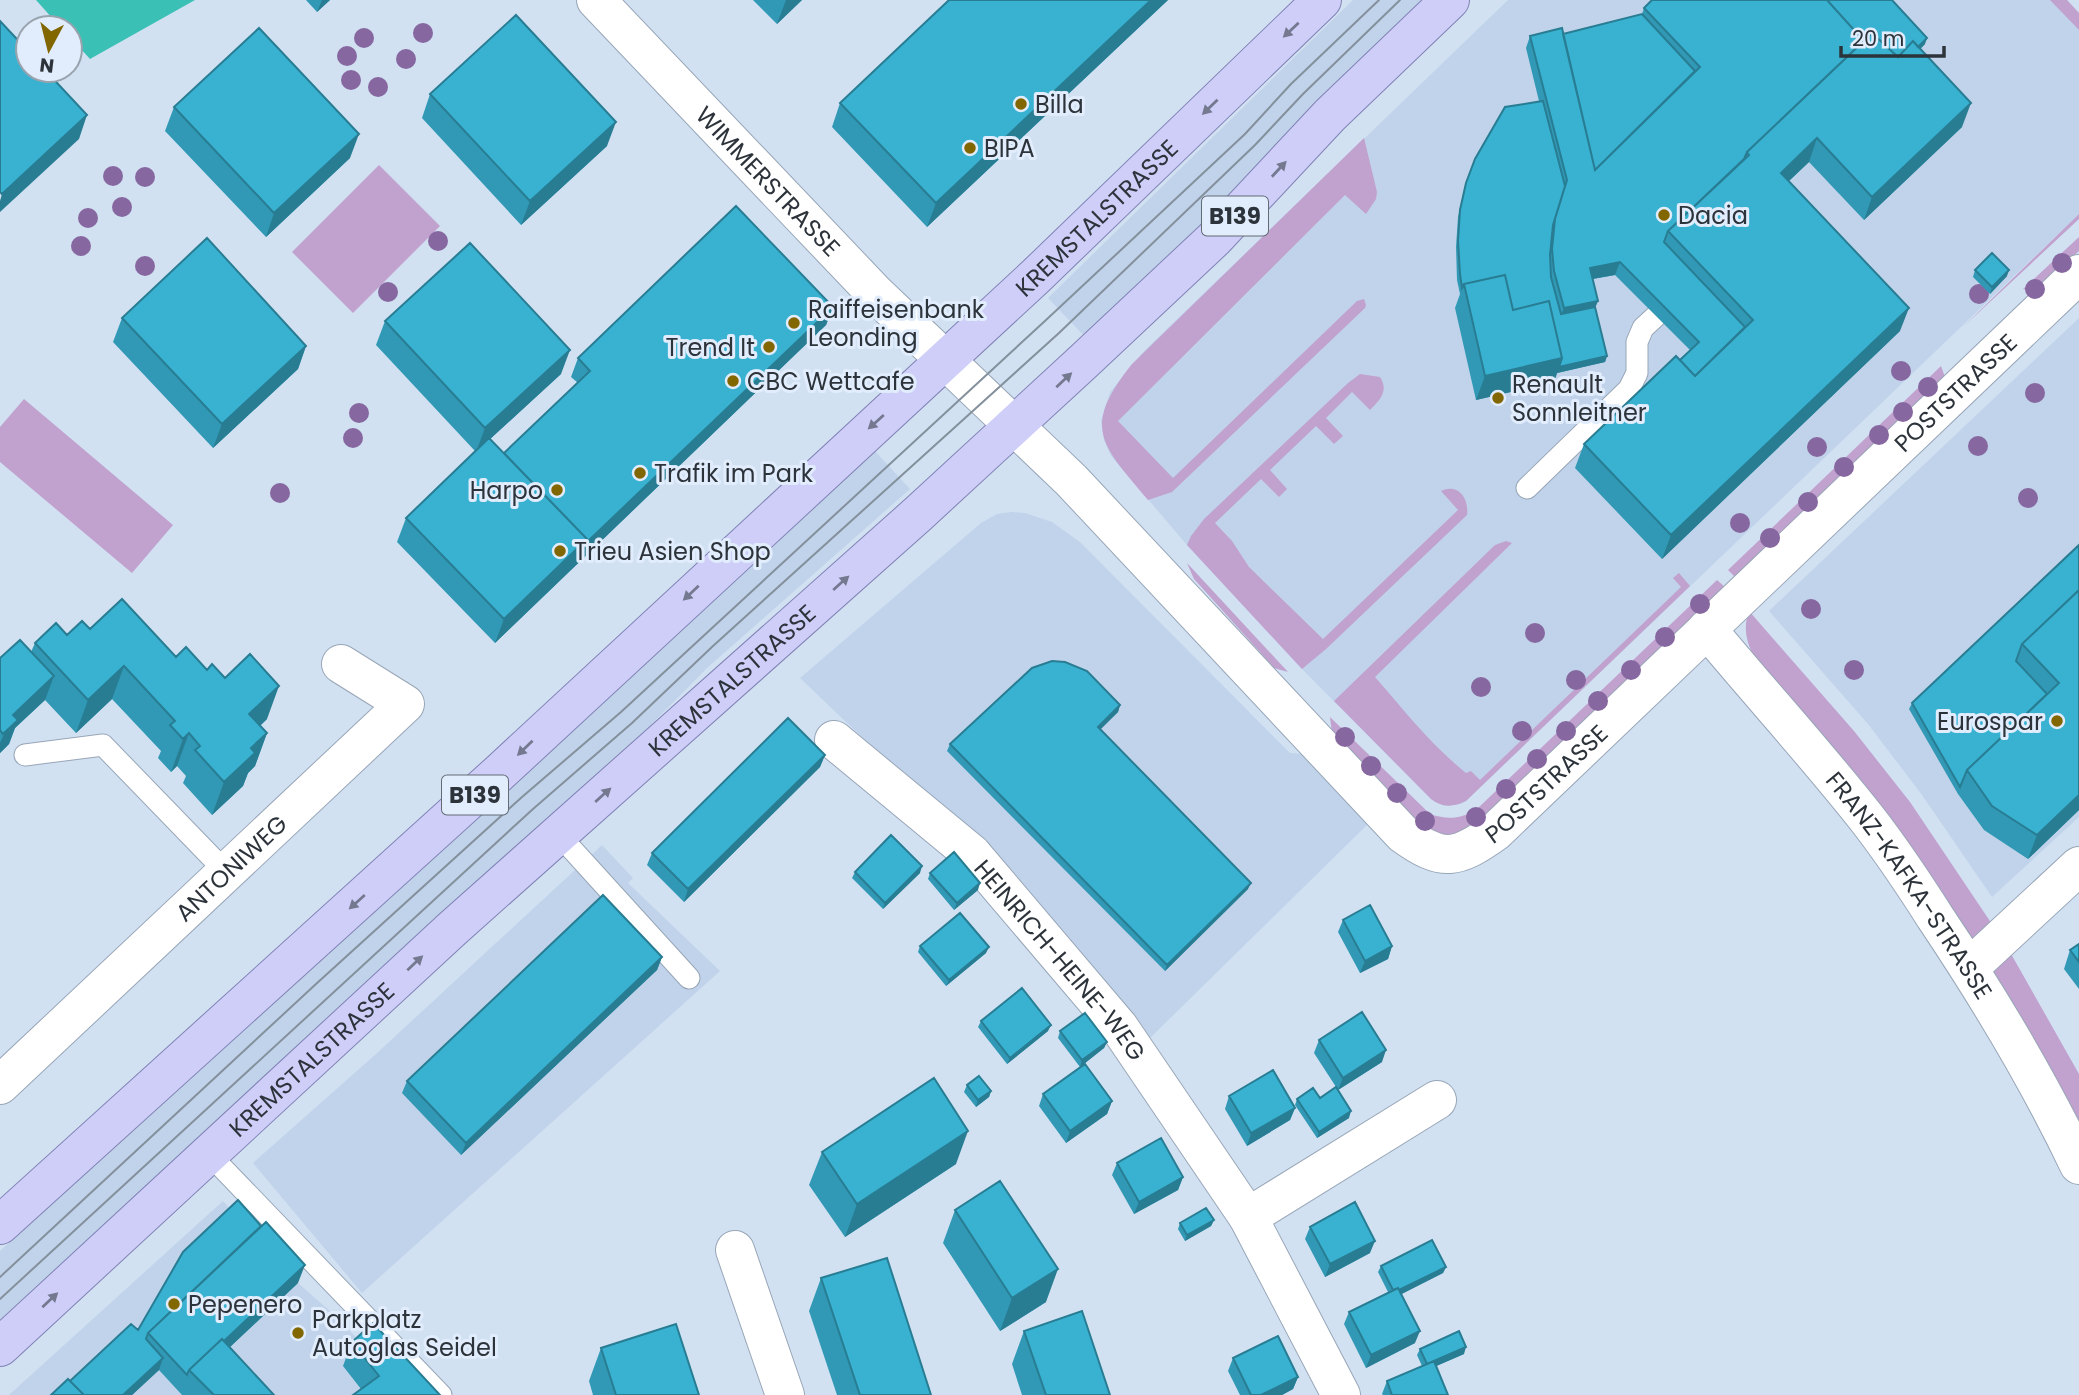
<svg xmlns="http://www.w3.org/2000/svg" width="2079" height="1395" font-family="Poppins,sans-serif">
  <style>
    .built { fill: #c0d3ea }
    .green { fill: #c1a1ce }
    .water { fill: #3bc0b6 }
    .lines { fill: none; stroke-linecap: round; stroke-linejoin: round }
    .service-casing { stroke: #98a6b7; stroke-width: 23 }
    .minor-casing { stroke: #98a6b7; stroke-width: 40 }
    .tertiary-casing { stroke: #98a6b7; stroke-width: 40 }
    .primary-casing { stroke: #8082b4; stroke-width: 40 }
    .service { stroke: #fff; stroke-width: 21 }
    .minor { stroke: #fff; stroke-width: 38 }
    .tertiary { stroke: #fff; stroke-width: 38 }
    .primary { stroke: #cecef9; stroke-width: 38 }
    .tram { stroke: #84909c; stroke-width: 2 }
    .tree { fill: #8667a0 }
    .wall { fill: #3199b5 }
    .shaded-wall { fill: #287d93 }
    .building { fill: #39b2d2; stroke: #287d93; stroke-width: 2 }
    .oneway { fill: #757990 }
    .poi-dot { fill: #826700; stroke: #e1edfc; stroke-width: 2.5 }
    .labels { text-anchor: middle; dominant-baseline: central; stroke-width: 6; stroke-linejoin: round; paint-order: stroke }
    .shield { fill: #e1edfc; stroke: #636b74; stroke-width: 2 }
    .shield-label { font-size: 23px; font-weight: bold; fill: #2d333a }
    .poi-label { font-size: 24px; fill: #2d333a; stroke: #e1edfc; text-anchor: start }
    .street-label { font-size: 24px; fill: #2d333a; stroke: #e1edfc }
  </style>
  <rect width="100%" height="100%" fill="#d1e1f2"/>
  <path class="built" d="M1353,0H1427L1247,187L1086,338L1048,298Z
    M1508,0H2067L2079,13V214L1466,801L1460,804L1444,806L1431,799L1302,669L1187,545L1111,456L1104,440L1101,421L1110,392L1144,351Z
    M2079,318V817L1992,897L1922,795L1868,724L1769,611Z
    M873,449L910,489L707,668L644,732L546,822L0,1323V1251Z
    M1011,512L1025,513L1052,522L1080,542L1290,753L1302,754L1369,823L1149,1039L914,787L800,678L981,523L997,514Z
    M602,845L633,878L628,883L720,971L362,1293L253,1163L376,1054Z
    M223,1201L298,1283L340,1320L409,1395H9Z"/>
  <path class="green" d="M2050,0H2067L2079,13V30Z
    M1364,138L1377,192L1376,199L1366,214L1345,195L1118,421L1173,478L1357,301L1364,299L1366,305L1365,308L1172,492L1148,500C1101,444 1081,428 1132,364Z
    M379,165L440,226L353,313L292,252Z
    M2079,214V219L1963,327Z
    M2079,237V251L2039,289L2033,292L2023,289Z
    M1941,366L1945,377L1736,578L1728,570Z
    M1360,374L1380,377C1389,391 1380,400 1370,410L1352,392L1326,418L1343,436L1334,444L1316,426L1270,470L1287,489L1279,497L1261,479L1215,523L1232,541L1249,567L1323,639L1458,510L1441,491C1459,483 1469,499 1467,515L1326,649L1302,669L1187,545L1191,536L1204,519L1348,383Z
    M24,399L173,525L132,573L0,462V427Z
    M1506,541L1512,543L1375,677C1405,711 1430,744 1466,773L1471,771L1480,780L1681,587L1673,578L1679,573L1690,586L1466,801C1454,807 1442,808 1431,799L1334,701L1495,545Z
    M1187,563L1288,672L1274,668L1268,661L1194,579Z
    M1717,580L1726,588L1472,829L1450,835L1427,831L1332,733L1330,717L1430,814C1448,820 1460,819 1476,810Z
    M1749,611L1854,731L1910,802L2006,945L2079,1074V1125L1754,656C1746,642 1743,627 1749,611Z"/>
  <path class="water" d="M36,0H195L90,59L70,37V28H61Z"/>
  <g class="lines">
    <g class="service-casing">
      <path id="service" d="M1527,488L1629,389L1637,373V342L1643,328L1656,316
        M25,755L103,745L226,872
        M559,835L689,978
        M209,1154L441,1395"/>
    </g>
    <g class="minor-casing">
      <g id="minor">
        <path id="s1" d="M1707,629C1760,693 1817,755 1868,820C1892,851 1914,884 1935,917C1988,996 2038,1079 2079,1165"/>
        <path id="s2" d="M834,740L972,854L1119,1027L1248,1217L1341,1395"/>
        <path d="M1969,968L2079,866"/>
        <path id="s3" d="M0,1085L405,704L341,664"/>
        <path d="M1248,1217L1437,1100"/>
        <path d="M735,1250L785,1395"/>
      </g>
    </g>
    <g class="tertiary-casing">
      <g id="tertiary">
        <path id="s4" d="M596,0L875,293L1071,480L1403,834C1443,863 1457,859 1495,832L2079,274"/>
      </g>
    </g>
    <g class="primary-casing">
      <g id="primary">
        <path id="s5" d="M0,1225L499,773L1036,276L1322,0"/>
        <path id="s6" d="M0,1347L452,929L918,514L1084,361L1214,239L1330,115L1450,0"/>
      </g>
    </g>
    <use href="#service" class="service"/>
    <use href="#minor" class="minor"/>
    <use href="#tertiary" class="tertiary"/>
    <use href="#primary" class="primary"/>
    <path class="tram" d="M0,1277L316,984L522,797L621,712L1046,320L1245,134L1291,84L1379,0
      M0,1299L533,809L632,723L713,646L1059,333L1255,145L1303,94L1400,0"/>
  </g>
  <g class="tree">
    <circle cx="423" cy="33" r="10"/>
    <circle cx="364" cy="38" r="10"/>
    <circle cx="347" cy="56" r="10"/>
    <circle cx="406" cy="59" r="10"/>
    <circle cx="351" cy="80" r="10"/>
    <circle cx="378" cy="87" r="10"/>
    <circle cx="113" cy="176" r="10"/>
    <circle cx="145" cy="177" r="10"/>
    <circle cx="122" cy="207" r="10"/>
    <circle cx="88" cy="218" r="10"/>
    <circle cx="438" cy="241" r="10"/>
    <circle cx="81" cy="246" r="10"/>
    <circle cx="2062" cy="263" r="10"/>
    <circle cx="145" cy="266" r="10"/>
    <circle cx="2035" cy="289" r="10"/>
    <circle cx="388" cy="292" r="10"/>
    <circle cx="1979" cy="294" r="10"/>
    <circle cx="1901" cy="371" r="10"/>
    <circle cx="1928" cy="387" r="10"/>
    <circle cx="2035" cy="393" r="10"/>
    <circle cx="1903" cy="412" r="10"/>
    <circle cx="359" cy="413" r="10"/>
    <circle cx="1879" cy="435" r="10"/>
    <circle cx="353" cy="438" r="10"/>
    <circle cx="1978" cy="446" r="10"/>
    <circle cx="1817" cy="447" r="10"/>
    <circle cx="1844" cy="467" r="10"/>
    <circle cx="280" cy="493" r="10"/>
    <circle cx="2028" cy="498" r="10"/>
    <circle cx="1808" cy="502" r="10"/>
    <circle cx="1740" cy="523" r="10"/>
    <circle cx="1770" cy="538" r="10"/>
    <circle cx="1700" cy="604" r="10"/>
    <circle cx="1811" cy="609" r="10"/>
    <circle cx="1535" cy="633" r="10"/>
    <circle cx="1665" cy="637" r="10"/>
    <circle cx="1631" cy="670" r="10"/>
    <circle cx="1854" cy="670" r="10"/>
    <circle cx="1576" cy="680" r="10"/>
    <circle cx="1481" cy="687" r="10"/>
    <circle cx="1598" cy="701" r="10"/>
    <circle cx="1522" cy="731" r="10"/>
    <circle cx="1566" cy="731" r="10"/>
    <circle cx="1345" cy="737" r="10"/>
    <circle cx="1537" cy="759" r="10"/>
    <circle cx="1371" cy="766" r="10"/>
    <circle cx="1506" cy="789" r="10"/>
    <circle cx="1397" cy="793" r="10"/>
    <circle cx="1476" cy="817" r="10"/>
    <circle cx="1425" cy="821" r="10"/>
  </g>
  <path class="wall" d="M306,0H330L317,12Z
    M753,0H802L777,24Z
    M949,0H1168L927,227L832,127L840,103Z
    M1644,8L1925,44L1920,49L1962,127L1864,220L1809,162L1789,181L1900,331L1662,559L1575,468L1584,444L1690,350L1615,275L1593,279L1598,301L1595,307L1607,356L1605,362L1557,373L1554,382L1476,400L1455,308L1460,294L1457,280L1456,247L1458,217L1464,190L1475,159L1539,101L1526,48L1530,36L1563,34L1642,14Z
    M430,94L607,146L521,225L422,118Z
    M174,107L350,158L266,237L165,131Z
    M1975,270L2007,276L1990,294L1973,277Z
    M833,307L826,325L495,643L397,542L406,518L475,451L376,345L385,321L561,374L490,439L504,453L578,383L571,377L578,358Z
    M122,318L306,346L298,369L213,448L113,342Z
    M2079,545V810L2028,859L1984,830L1958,794L1909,709L1912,703Z
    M90,629L176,657L225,678L267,719L260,726L267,733L255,766L248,773L243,786L212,815L183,783L186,776L177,766L171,772L158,758L161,751L112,699L76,733L45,700L15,728L9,744L0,753V658L31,652L35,643Z
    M1120,705L1118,712L1100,729L1248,889L1165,971L947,751L950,744Z
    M825,755L820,767L684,902L647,865L652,853Z
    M855,872L920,873L883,909L852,878Z
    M930,873L978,890L954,910L928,879Z
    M1343,920L1392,946L1388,959L1360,973L1338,932Z
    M2079,944V989L2064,969L2070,950Z
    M920,946L986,953L946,986L918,952Z
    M662,957L657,970L461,1155L402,1093L407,1081Z
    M981,1021L1048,1031L1007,1064L978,1027Z
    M1060,1031L1107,1042L1104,1048L1080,1067L1058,1038Z
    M1319,1040L1382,1062L1338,1090L1314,1053Z
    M967,1085L991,1091L989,1097L976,1107L964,1092Z
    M1043,1094L1112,1101L1107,1114L1066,1143L1039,1106Z
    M1229,1096L1295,1108L1290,1120L1247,1146L1225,1109Z
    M1320,1098L1349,1118L1317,1138L1295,1105L1297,1099Z
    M822,1152L956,1164L845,1237L809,1185Z
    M1117,1163L1183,1177L1178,1190L1134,1214L1112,1175Z
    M955,1210L1046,1302L1000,1331L943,1243Z
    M1214,1220L1211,1226L1185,1241L1178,1229L1180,1223Z
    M1310,1227L1370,1253L1325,1277L1305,1239Z
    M1381,1266L1446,1267L1443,1273L1401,1294L1415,1343L1366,1368L1344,1324L1349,1312L1388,1292L1378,1272Z
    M821,1278L931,1395H837L809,1311Z
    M298,1283L230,1347L274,1395H182L159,1370L132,1395L70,1381L138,1330Z
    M1024,1331L1110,1395H1022L1012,1364Z
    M352,1342L440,1395L361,1389L343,1366Z
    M601,1348L699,1395H593L589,1381Z
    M1420,1349L1464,1354L1436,1366L1448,1395H1383L1382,1394L1387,1381L1422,1366L1417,1355Z
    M1233,1358L1298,1377L1293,1389L1282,1395H1240L1228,1371Z"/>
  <path class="shaded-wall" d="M322,0H330L317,12Z
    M786,0H802L777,24Z
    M1151,0H1168L927,227L936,203Z
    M1927,38L1925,44L1889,81L1891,75Z
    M1971,103L1962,127L1864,220L1872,197Z
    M87,115L79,139L0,212V201L2,194Z
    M616,122L607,146L521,225L530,201Z
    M359,134L350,158L266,237L274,213Z
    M1817,138L1809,162L1772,197L1781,173Z
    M1620,262L1615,275L1586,280L1590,268Z
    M2009,270L2007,276L1990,294L1992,287Z
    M1598,301L1593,313L1559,321L1564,308Z
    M833,307L826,325L495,643L504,619Z
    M1909,308L1900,331L1662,559L1671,535Z
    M306,346L298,369L213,448L222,424Z
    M570,350L561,374L476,452L485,428Z
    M1607,356L1605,362L1557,373L1554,382L1476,400L1485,376L1562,358Z
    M124,666L112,699L76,733L88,700Z
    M54,676L45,700L15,728L9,744L0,753V743L13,715Z
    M279,686L267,719L237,747L249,714Z
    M1120,705L1118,712L1096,734L1098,727Z
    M189,733L177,766L171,772L183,739Z
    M267,733L255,766L248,773L243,786L212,815L224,782L251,748Z
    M825,755L820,767L684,902L688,889Z
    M2079,795V810L2028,859L2037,835Z
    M922,866L920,873L883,909L885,903Z
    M980,883L978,890L954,910L957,903Z
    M1251,883L1248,889L1165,971L1167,965Z
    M1392,946L1388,959L1360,973L1365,961Z
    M989,947L986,953L946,986L949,980Z
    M662,957L657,970L461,1155L466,1143Z
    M1051,1025L1048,1031L1007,1064L1010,1058Z
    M1107,1042L1104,1048L1080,1067L1082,1060Z
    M1386,1050L1382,1062L1338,1090L1343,1078Z
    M991,1091L989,1097L976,1107L978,1100Z
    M1112,1101L1107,1114L1066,1143L1070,1131Z
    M1295,1108L1290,1120L1247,1146L1251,1133Z
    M1351,1111L1349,1118L1317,1138L1319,1132Z
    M968,1131L956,1164L845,1237L857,1204Z
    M1183,1177L1178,1190L1134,1214L1139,1202Z
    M1214,1220L1211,1226L1185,1241L1187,1235Z
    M1375,1241L1370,1253L1325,1277L1330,1264Z
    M305,1265L298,1283L197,1378L191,1372Z
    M1446,1267L1443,1273L1392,1299L1394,1292Z
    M1058,1269L1046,1302L1000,1331L1012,1298Z
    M1420,1331L1415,1343L1366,1368L1371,1355Z
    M1466,1347L1464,1354L1425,1371L1427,1364Z
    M163,1358L159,1370L132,1395H123Z
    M1298,1377L1293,1389L1282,1395H1261Z"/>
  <path class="building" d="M949,0H1151L936,203L840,103Z
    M1652,0H1827L1864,41L1747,152L1744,159L1668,231L1664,242L1745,327L1695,376L1680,360L1699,342L1620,262L1590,268L1598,301L1564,308L1554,271L1552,249L1555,219L1567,180L1530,36L1562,28L1595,170L1700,67L1644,8Z
    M1827,0H1892L1927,38L1918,47L1913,41L1898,57L1872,33L1864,41Z
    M1642,14L1695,71L1595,170L1563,34Z
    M516,15L616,122L530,201L430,94Z
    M0,21L28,51V70H45L87,115L2,194L0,192Z
    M259,28L359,134L274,213L174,107Z
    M1872,33L1898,57L1913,41L1971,103L1872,197L1817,138L1781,173L1909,308L1671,535L1584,444L1676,356L1695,376L1753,320L1668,231L1749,155L1747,152Z
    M1543,101L1565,186L1553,225L1550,255L1551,277L1561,314L1595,307L1607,356L1559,367L1562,358L1549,301L1513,310L1505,275L1464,284L1462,288L1460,274L1458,241L1460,210L1466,183L1475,159L1505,107Z
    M736,206L833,307L585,544L587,539L504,453L590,371L578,358Z
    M207,238L306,346L222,424L122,318Z
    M470,243L570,350L485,428L385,321Z
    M1992,253L2009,270L1992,287L1975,270Z
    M1505,275L1513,310L1549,301L1562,358L1485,376L1464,284Z
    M489,438L587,539L504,619L406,518Z
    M2079,545V590L2022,644L2016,661L2047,694L1967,770L1960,787L1912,703Z
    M2079,590V795L2037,835L1992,806L1967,770L2059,683L2022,644Z
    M122,599L176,657L186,647L207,670L212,664L225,678L250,654L279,686L249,714L267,733L251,748L255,753L224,782L195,750L200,746L189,733L183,739L170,725L175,721L124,666L88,700L35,643L56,623L67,635L82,621L90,629Z
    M20,640L54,676L13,715L18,720L3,734L0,730V658Z
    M1052,661L1065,662L1087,671L1120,705L1098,727L1251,883L1167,965L950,744L1032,668Z
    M788,718L825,755L688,889L652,853Z
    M891,835L922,866L885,903L855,872Z
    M954,852L980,883L957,903L930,873Z
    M603,895L662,957L466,1143L407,1081Z
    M1370,905L1392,946L1365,961L1343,920Z
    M960,913L989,947L949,980L920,946Z
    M2079,944V962L2070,950Z
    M1022,988L1051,1025L1010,1058L981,1021Z
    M1362,1012L1386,1050L1343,1078L1319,1040Z
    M1085,1013L1107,1042L1082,1060L1060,1031Z
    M1085,1064L1112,1101L1070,1131L1043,1094Z
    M1273,1070L1295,1108L1251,1133L1229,1096Z
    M979,1076L991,1091L978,1100L967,1085Z
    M934,1078L968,1131L857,1204L822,1152Z
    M1336,1087L1351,1111L1319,1132L1297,1099L1313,1088L1320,1098Z
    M1161,1138L1183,1177L1139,1202L1117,1163Z
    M1000,1181L1058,1269L1012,1298L955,1210Z
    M238,1200L261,1226L148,1333L146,1339L163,1358L123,1395H84L70,1381L131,1324L138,1330L183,1252Z
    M1355,1202L1375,1241L1330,1264L1310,1227Z
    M1206,1208L1214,1220L1187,1235L1180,1223Z
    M266,1222L305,1265L224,1341L222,1339L189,1370L187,1375L148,1333Z
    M1432,1240L1446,1267L1399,1290L1398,1288L1393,1290L1381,1266Z
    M887,1258L931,1395H860L821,1278Z
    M1398,1288L1420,1331L1371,1355L1349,1312Z
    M1082,1311L1110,1395H1046L1024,1331Z
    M373,1323L440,1395H353L379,1376L352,1342Z
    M676,1324L699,1395H616L601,1348Z
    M1459,1331L1466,1347L1427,1364L1420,1349Z
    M1278,1336L1298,1377L1261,1395H1251L1233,1358Z
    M222,1339L274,1395H214L189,1370Z
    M1434,1361L1448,1395H1392L1387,1381Z
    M68,1379L84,1395H51Z"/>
  <defs><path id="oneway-solid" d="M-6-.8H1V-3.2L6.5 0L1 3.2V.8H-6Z" transform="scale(1.75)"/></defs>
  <g class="oneway">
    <use href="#oneway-solid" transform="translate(1291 30) rotate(137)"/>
    <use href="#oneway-solid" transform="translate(1210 107) rotate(136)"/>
    <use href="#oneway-solid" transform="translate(1279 169) rotate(-47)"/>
    <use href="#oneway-solid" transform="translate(1064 380) rotate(-43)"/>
    <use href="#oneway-solid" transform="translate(876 422) rotate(138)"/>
    <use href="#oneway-solid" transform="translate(841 583) rotate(-42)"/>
    <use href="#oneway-solid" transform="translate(691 593) rotate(137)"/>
    <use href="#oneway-solid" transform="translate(525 748) rotate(136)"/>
    <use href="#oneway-solid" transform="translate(603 795) rotate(-42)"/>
    <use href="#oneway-solid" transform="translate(357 902) rotate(138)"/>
    <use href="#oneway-solid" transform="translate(415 963) rotate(-43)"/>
    <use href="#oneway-solid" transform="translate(50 1300) rotate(-43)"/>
  </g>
  <g class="poi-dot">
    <circle cx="1021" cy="104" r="7"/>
    <circle cx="970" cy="148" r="7"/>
    <circle cx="1664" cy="215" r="7"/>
    <circle cx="794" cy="323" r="7"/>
    <circle cx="769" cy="347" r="7"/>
    <circle cx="733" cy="381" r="7"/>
    <circle cx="1498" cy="398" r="7"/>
    <circle cx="640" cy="473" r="7"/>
    <circle cx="557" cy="490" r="7"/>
    <circle cx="560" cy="551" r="7"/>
    <circle cx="2057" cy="721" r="7"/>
    <circle cx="174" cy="1304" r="7"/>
    <circle cx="298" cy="1333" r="7"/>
  </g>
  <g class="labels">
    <g class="shield">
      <rect x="1202" y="196.5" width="66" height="39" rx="5"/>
      <rect x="442" y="775.5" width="66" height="39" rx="5"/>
    </g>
    <g class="shield-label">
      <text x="1235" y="216">B139</text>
      <text x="475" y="795">B139</text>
    </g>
    <g class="poi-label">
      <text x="1035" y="104">Billa</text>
      <text x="984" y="148">BIPA</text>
      <text x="1678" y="215">Dacia</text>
      <text x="808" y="309">Raiffeisenbank<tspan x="808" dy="28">Leonding</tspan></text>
      <text x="755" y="347" text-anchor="end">Trend It</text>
      <text x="747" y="381">CBC Wettcafe</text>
      <text x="1512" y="384">Renault<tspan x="1512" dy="28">Sonnleitner</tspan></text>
      <text x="654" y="473">Trafik im Park</text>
      <text x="543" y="490" text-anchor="end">Harpo</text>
      <text x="574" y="551">Trieu Asien Shop</text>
      <text x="2043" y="721" text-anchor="end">Eurospar</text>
      <text x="188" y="1304">Pepenero</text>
      <text x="312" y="1319">Parkplatz<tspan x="312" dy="28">Autoglas Seidel</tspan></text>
    </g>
    <g class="street-label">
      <text stroke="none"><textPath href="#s4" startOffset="250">WIMMERSTRASSE</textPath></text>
      <text stroke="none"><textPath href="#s5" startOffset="1489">KREMSTALSTRASSE</textPath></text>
      <text stroke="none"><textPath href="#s4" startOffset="1900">POSTSTRASSE</textPath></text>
      <text stroke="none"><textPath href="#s6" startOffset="990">KREMSTALSTRASSE</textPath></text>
      <text stroke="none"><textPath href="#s4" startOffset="1334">POSTSTRASSE</textPath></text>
      <text stroke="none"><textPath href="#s3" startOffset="317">ANTONIWEG</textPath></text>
      <text stroke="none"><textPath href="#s1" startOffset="327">FRANZ-KAFKA-STRASSE</textPath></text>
      <text stroke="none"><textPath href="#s2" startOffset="317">HEINRICH-HEINE-WEG</textPath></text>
      <text stroke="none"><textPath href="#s6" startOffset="424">KREMSTALSTRASSE</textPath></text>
    </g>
  </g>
  <g transform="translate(49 49) rotate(187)"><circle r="33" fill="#e1edfc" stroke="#99a3ae" stroke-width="2"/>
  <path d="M0-5L12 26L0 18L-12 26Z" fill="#826700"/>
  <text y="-10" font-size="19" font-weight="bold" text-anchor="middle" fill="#2d333a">N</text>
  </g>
  <path d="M1841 46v10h103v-10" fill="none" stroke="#2d333a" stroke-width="3.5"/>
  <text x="1852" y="46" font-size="21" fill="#2d333a" stroke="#e1edfc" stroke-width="5" paint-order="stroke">20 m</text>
</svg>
